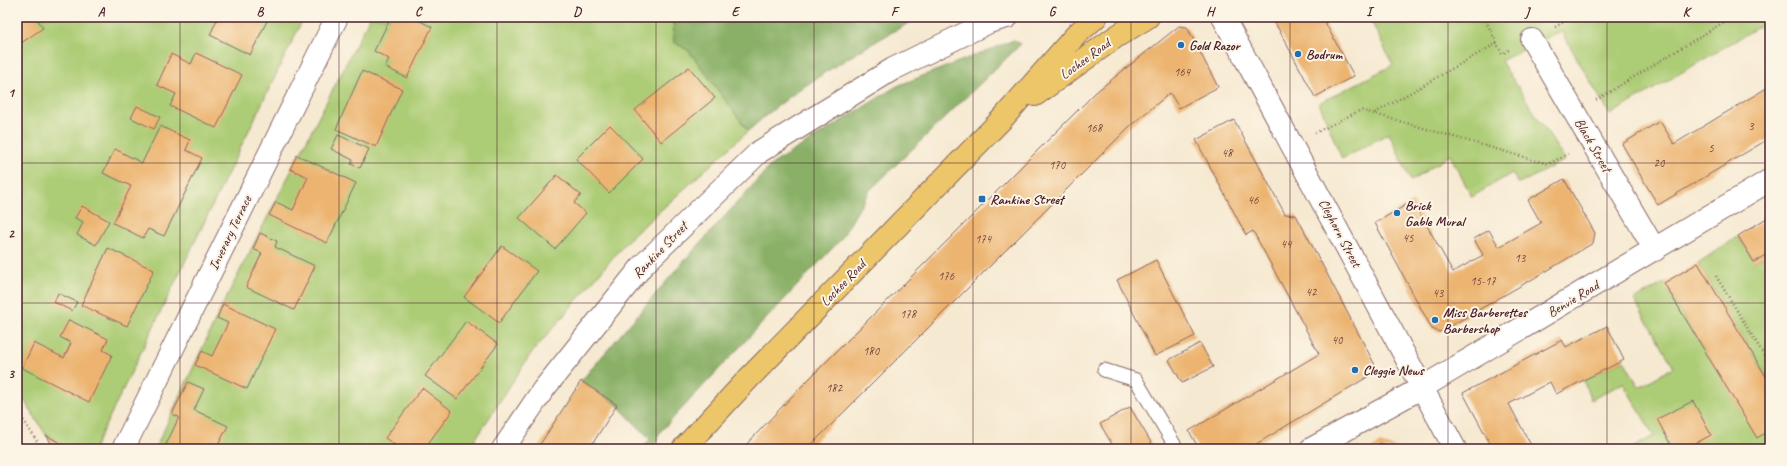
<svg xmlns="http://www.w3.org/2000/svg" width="1787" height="466" font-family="Caveat,sans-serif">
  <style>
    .green { fill: #accc75; stroke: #7b7650 }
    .forest { fill: #89b066; stroke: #6a6848 }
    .building { fill: #ecb470 }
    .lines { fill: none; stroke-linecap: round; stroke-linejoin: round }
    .service-casing { stroke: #866665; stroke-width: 15 }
    .minor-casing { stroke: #866665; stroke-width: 24 }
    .primary-casing { stroke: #866665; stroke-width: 24 }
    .path { stroke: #866665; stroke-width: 2.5; stroke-dasharray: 1 3; stroke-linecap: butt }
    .service { stroke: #fff; stroke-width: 13 }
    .minor { stroke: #fff; stroke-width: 22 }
    .primary { stroke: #ecc669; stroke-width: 22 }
    .grid { fill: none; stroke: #4a1f2b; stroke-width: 1; stroke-opacity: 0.55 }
    .poi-dot { fill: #1f6fb2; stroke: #fcf5e5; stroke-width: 1.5 }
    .labels { text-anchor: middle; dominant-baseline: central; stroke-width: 4; stroke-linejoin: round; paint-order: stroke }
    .number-label { font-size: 12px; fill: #72443c }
    .poi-label { font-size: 14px; font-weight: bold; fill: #4a1f2b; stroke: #fcf5e5; text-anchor: start }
    .street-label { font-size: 14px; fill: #4a1f2b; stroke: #fcf5e5 }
    .neatline { fill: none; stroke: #4a1f2b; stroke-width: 1.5 }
    .grid-label { font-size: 13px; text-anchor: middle; font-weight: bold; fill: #4a1f2b }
  </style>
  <rect width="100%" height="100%" fill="#fcf5e5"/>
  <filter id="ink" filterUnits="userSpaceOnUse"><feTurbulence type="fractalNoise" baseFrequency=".025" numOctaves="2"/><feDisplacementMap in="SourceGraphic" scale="8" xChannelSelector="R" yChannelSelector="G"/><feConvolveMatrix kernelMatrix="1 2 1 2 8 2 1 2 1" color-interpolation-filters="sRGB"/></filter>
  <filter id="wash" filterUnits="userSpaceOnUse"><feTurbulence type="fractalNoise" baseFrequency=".012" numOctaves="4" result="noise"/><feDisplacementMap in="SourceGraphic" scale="16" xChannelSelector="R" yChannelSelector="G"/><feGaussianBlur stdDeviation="0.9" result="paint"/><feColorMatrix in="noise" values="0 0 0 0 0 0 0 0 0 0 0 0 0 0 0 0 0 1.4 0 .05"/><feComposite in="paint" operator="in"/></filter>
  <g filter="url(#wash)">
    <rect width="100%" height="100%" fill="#f6e9d1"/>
    <path class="green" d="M17,17H304L94,449H70L46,435L17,389Z
      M370,17H673L674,42L689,51L748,131L628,240L530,355L469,449H155L223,304Z
      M1369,17H1770V20L1610,115L1561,31L1501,61L1565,160L1519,184L1512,173L1472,197L1450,155L1411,181L1389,133L1342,159L1319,103L1393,65Z
      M1738,236L1754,262L1770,252V383L1698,263Z
      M1664,283L1757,437L1770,430V449H1753L1749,443L1738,449H1630L1654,436L1623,383L1591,400L1583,380L1624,360L1639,387L1674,367L1634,300Z"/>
    <path class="forest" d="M673,17H922C903,25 886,36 868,46C826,71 784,98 748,131L689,51L674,42Z
      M1014,40L1021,44L870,190L841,239L660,432L653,449H642L650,439L617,405L581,381L677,269L771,165L897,86Z"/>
    <g id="blocks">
      <path class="building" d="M17,17H36L43,28L17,46Z
        M218,17H269L250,55L210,35Z
        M391,17H412L432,27L407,78L385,67L389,59L374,51Z
        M1272,17H1322L1354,76L1315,97Z
        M1179,26L1187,27L1218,87L1179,108L1170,93L1130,126L807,449H742L798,390L1096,92Z
        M196,53L242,75L216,128L170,106L176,94L157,85L171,54L191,64Z
        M689,67L715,98L661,142L635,110Z
        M362,71L402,89L376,147L336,129Z
        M1770,86V138L1658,205L1622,144L1660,121L1674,144Z
        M137,106L160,117L154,129L131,118Z
        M1234,120L1285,214L1296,215L1375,365L1374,373L1248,449H1199L1189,431L1319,354L1253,231L1246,235L1196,140Z
        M610,125L643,159L609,193L576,159Z
        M160,126L190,140L186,150L202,158L164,236L148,229L143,238L113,223L131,186L103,173L115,149L142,163Z
        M338,135L369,149L360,168L351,164L353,160L331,149Z
        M297,155L356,183L327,243L269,215L276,202L293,210L308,177L290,169Z
        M557,175L581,195L574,203L586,213L555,249L519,218Z
        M1564,179L1595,233L1593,243L1550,269L1440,332L1432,329L1375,223L1413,201L1453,272L1483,255L1474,239L1489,230L1499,247L1541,223L1528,200Z
        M82,206L109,221L96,245L77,235L83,222L75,218Z
        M1770,216V252L1754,262L1738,236Z
        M260,233L277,241L275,247L315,266L294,310L246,287L262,253L253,249Z
        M502,246L537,271L499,323L464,297Z
        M108,248L154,270L127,326L81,305Z
        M1156,260L1195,336L1155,356L1117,280Z
        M1698,263L1770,383V430L1757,438L1664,283Z
        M58,293L77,302L72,311L54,302Z
        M223,304L275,329L247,389L195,365L202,351L212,356L228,323L217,318Z
        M69,320L108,339L103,350L112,355L89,402L22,368L34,343L64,358L71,343L60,337Z
        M466,321L498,344L457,399L425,376Z
        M1607,326L1624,360L1556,394L1550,382L1509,404L1533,449H1493L1463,393L1562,340L1566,347Z
        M1200,343L1213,367L1182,383L1169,360Z
        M581,381L617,405L589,449H537Z
        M188,382L204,389L194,410L228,426L216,449H164L179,417L172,414Z
        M422,388L452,411L424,449H400L385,438Z
        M1693,401L1711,435L1685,449H1673L1657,419Z
        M1130,407L1155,449H1115L1100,424Z
        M46,435L70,449H55Z
        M1380,443L1400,449H1371Z"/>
    </g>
  </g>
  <g filter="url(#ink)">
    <use href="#blocks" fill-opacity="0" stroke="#866665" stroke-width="1"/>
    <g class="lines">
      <g class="service-casing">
        <path id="service" d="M1104,370L1136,380L1177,449"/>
      </g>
      <g class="minor-casing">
        <path id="minor" d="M1223,17L1455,449
          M1532,40L1655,250
          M123,449L337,17
          M503,449L543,390L643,265L759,152L893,69L989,22L1007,17
          M1311,449L1423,387L1770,180"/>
      </g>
      <g class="primary-casing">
        <path id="primary" d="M1035,95L1117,36L1148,17
          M683,449L749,378L1003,118L1076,35L1096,17"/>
      </g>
      <path class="path" d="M1484,17L1502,54L1509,50
        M1555,27L1572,17
        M1596,100L1732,17
        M1375,113L1497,43
        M1315,133L1361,110L1548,164L1568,154
        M1716,276L1770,365
        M17,410L42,449"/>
      <use href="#service" class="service"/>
      <use href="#minor" class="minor"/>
      <use href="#primary" class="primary"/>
    </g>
  </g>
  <path class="grid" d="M180,17V449M339,17V449M497,17V449M656,17V449M814,17V449M973,17V449M1131,17V449M1290,17V449M1448,17V449M1607,17V449M17,163H1770M17,303H1770"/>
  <g class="poi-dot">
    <circle cx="1181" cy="45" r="4"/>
    <circle cx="1298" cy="54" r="4"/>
    <rect x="978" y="195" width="8" height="8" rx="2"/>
    <circle cx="1397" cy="213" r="4"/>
    <circle cx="1435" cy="320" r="4"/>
    <circle cx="1355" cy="370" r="4"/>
  </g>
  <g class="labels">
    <g class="number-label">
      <text x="1182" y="72">164</text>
      <text x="1751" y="126">3</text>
      <text x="1094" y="128">168</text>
      <text x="1711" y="148">5</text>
      <text x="1227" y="153">48</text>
      <text x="1659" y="163">20</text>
      <text x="1057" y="165">170</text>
      <text x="1253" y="200">46</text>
      <text x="1408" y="238">45</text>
      <text x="983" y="239">174</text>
      <text x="1286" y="244">44</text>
      <text x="1520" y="258">13</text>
      <text x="946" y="276">176</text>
      <text x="1483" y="281">15-17</text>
      <text x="1311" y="292">42</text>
      <text x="1438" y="293">43</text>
      <text x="908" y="314">178</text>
      <text x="1337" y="340">40</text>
      <text x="871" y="351">180</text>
      <text x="834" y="388">182</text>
    </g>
    <g class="poi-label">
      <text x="1189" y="45">Gold Razor</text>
      <text x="1306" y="54">Bodrum</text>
      <text x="990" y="199">Rankine Street</text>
      <text x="1405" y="205">Brick<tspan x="1405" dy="16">Gable Mural</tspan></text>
      <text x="1443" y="312">Miss Barberettes<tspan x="1443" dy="16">Barbershop</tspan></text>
      <text x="1363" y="370">Cleggie News</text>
    </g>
    <g class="street-label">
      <text transform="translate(1085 59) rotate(-36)">Lochee Road</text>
      <text transform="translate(1593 145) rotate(60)">Black Street</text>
      <text transform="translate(230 233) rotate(-64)">Inverary Terrace</text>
      <text transform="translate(1340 233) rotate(62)">Cleghorn Street</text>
      <text transform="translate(660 250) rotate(-46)">Rankine Street</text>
      <text transform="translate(843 283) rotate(-46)">Lochee Road</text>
      <text transform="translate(1573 299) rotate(-31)">Benvie Road</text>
    </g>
  </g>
  <rect width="1787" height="466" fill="none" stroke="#fcf5e5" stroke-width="44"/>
  <rect x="22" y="22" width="1743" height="422" class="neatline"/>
  <g class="grid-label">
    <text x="101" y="16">A</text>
    <text x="260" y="16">B</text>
    <text x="418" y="16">C</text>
    <text x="577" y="16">D</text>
    <text x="735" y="16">E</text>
    <text x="894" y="16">F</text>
    <text x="1052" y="16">G</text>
    <text x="1210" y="16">H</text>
    <text x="1369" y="16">I</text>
    <text x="1527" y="16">J</text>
    <text x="1686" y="16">K</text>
    <text x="11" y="97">1</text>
    <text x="11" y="238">2</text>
    <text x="11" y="378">3</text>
  </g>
</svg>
